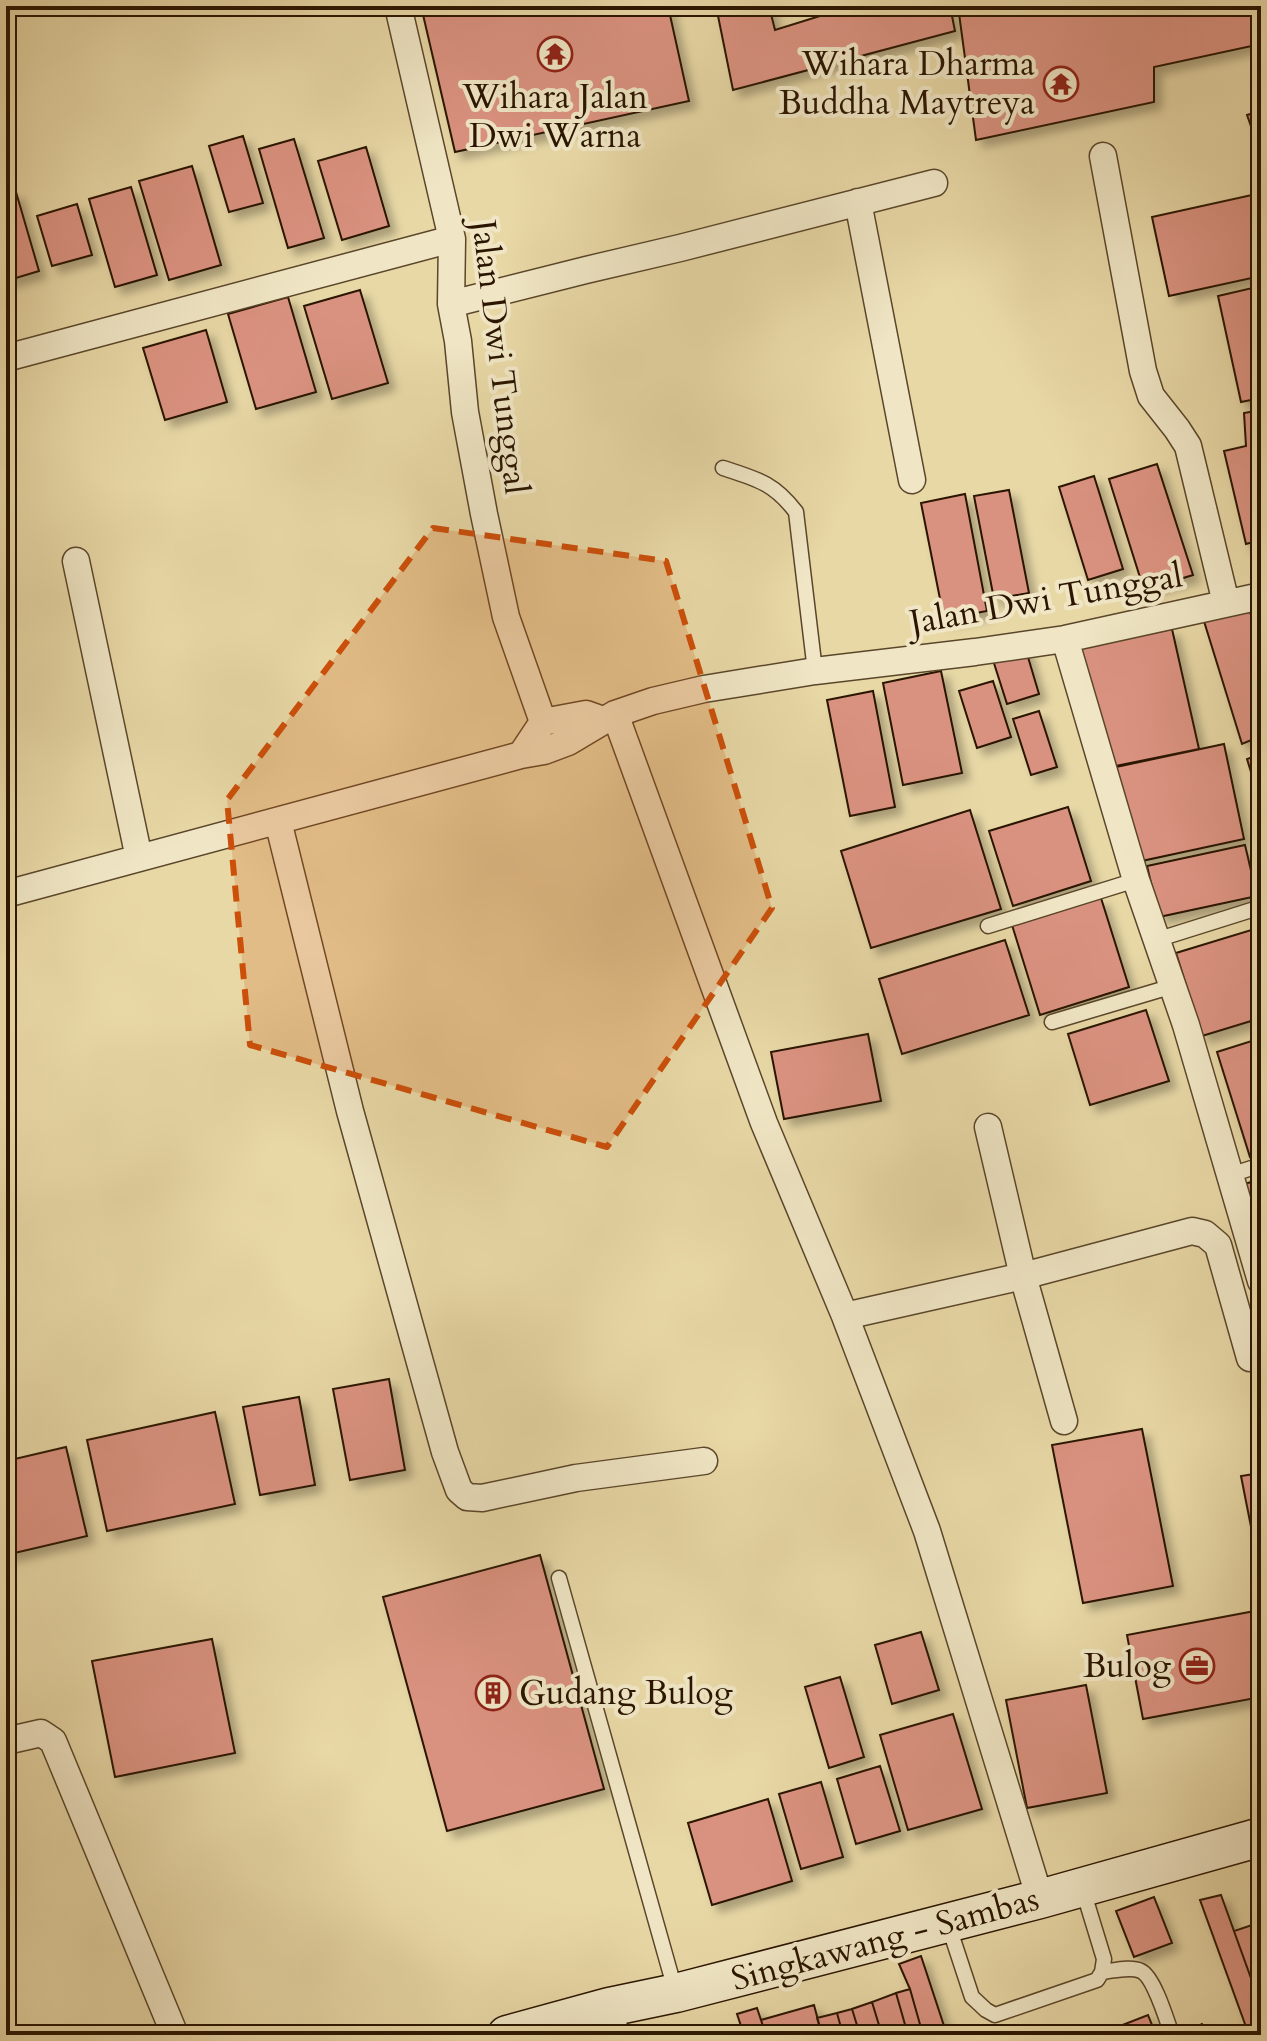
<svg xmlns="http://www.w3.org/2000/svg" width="1267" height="2041" font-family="Cardo,serif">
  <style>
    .building { fill: #da9280; stroke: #2b1500; stroke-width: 2; filter: url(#shadow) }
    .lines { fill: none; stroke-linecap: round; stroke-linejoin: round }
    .lane-casing { stroke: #5a462a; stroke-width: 17 }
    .street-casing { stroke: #5a462a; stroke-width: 29 }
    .secondary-casing { stroke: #2b1500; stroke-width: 41 }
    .lane { stroke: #f0e6c5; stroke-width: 14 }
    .street { stroke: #f0e6c5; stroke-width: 26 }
    .secondary { stroke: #f0e6c5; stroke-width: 38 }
    .marked { fill: #cc4f0a; fill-opacity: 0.2; stroke: #cc4f0a; stroke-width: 6; stroke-dasharray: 16 10; stroke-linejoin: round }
    .labels { text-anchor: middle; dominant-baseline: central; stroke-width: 8; stroke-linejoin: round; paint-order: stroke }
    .poi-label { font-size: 34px; fill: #2b1500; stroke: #f0e6c5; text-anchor: end }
    .street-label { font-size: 34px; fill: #2b1500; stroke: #f0e6c5 }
  </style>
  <defs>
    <filter id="shadow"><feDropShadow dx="7" dy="7" stdDeviation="4" flood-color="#0004"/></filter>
  </defs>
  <rect width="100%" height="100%" fill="#e8d8a6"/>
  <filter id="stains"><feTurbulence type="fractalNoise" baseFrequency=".0025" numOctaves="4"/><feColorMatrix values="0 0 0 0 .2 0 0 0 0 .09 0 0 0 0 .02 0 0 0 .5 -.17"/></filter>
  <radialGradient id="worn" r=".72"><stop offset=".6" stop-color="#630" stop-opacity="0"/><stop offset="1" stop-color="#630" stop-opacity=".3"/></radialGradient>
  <path class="building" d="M421,6H668L689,101L455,152Z
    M716,6H769L775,30L852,6H950L955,31L733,90Z
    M958,6H1261V44L1154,67V102L976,140Z
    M1261,111V145L1258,146L1247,115Z
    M243,136L263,203L229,212L209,146Z
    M294,139L324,238L288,248L259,149Z
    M366,147L389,226L342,240L318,161Z
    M192,166L221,265L169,280L139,181Z
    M131,187L157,275L115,287L89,199Z
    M16,192L39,271L6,281V194Z
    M1261,193V276L1169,296L1152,217Z
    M77,204L92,255L52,266L37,216Z
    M1261,286V398L1241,402L1218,296Z
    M360,290L388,383L332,399L304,306Z
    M288,297L316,392L256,409L228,314Z
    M206,330L227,402L165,420L143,348Z
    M1261,410V540L1246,544L1224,451L1246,446L1244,413Z
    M1157,464L1193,575L1144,590L1109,479Z
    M1094,476L1123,569L1088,580L1059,487Z
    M1009,490L1029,593L994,599L974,496Z
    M965,494L987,611L944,619L921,503Z
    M1248,606L1261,646V736L1242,744L1203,618Z
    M1172,629L1199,749L1106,768L1080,648Z
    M1025,647L1039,694L1007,704L992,657Z
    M941,671L962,773L903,785L883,683Z
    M993,681L1011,737L977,748L959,691Z
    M873,691L895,807L850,816L827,700Z
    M1039,711L1057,767L1031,775L1013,719Z
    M1224,744L1244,839L1137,862L1116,767Z
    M1261,754V804L1247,759Z
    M1068,807L1091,881L1013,906L989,831Z
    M970,810L1001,909L871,948L841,851Z
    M1245,845L1257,896L1159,917L1147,866Z
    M1101,898L1129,987L1040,1015L1012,925Z
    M1261,927V1018L1202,1036L1176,953Z
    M1005,940L1029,1015L902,1054L879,979Z
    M1146,1010L1169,1081L1090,1105L1068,1034Z
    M868,1034L881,1101L784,1119L771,1052Z
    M1261,1038V1154L1250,1157L1217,1052Z
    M1261,1179V1219L1253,1221L1241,1185Z
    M389,1379L405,1470L350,1480L333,1389Z
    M299,1397L315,1485L260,1495L243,1407Z
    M215,1412L235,1504L107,1531L87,1440Z
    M1142,1429L1173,1586L1083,1603L1052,1445Z
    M66,1447L87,1536L6,1555V1461Z
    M1261,1473V1541L1254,1542L1241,1476Z
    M540,1555L604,1789L447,1831L383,1597Z
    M1260,1610L1261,1697L1143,1719L1127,1635Z
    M921,1632L939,1690L892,1704L875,1645Z
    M212,1639L235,1753L115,1777L92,1661Z
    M840,1677L864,1757L829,1768L805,1687Z
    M1086,1685L1107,1793L1027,1808L1006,1700Z
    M953,1714L982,1809L908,1830L880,1735Z
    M880,1766L900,1831L856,1844L837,1779Z
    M821,1782L843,1857L801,1869L779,1794Z
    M768,1799L792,1881L712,1905L688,1823Z
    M1221,1895L1261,2006V2035H1249L1200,1900Z
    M1154,1897L1172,1943L1134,1957L1116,1911Z
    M1255,1924L1261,1941V2006L1234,1931Z
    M921,1956L947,2035H923L910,1989L899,1964Z
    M910,1989L923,2035H908L896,1993Z
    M896,1993L908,2035H882L872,2002Z
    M872,2002L882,2035H860L852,2009Z
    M814,2005L822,2035H766L761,2020Z
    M757,2008L766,2035H744L737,2014Z
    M852,2009L860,2035H843L837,2013Z
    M837,2013L843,2035H822L817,2018Z
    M1148,2015L1156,2035H1097Z
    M1202,2024L1206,2035H1179V2034Z"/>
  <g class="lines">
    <g class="lane-casing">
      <path id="lane" d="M723,468C757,479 774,483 796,512L815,671
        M988,926L1136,880
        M1156,940L1261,907
        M1052,1022L1173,986
        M1230,1175L1261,1165
        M559,1578L676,1993
        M948,1924L972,1997L986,2010L995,2015L1097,1980L1102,1972L1104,1959L1082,1887
        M1102,1972C1113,1971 1130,1966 1141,1971C1154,1977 1167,2021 1172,2035"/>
    </g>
    <g class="street-casing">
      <path id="street" d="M398,6L452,239L451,304L458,341L465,412L484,514L506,617L543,722L521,755
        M1103,156L1143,371L1151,396L1177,429L1188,446L1226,603
        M858,202L912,480
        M451,304L586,270L680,248L934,183
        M6,358L452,239
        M76,561L139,858
        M1065,639L1136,880L1186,1025L1261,1281
        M615,714L764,1123L845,1316L927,1531L1040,1899
        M543,722L586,714L603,720
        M278,821L350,1111L445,1452L459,1490L467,1497L482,1498L576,1478L704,1461
        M6,894L521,755L544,751L568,742L615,714L653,701L704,689L815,671L975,652L1065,639L1261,596
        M988,1127L1023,1276L1064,1421
        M845,1316L1023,1276L1192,1231L1205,1234L1218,1245L1250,1358
        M6,1741L41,1733L53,1741L175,2035
        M609,2007L616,2035"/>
    </g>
    <g class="secondary-casing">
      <path id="secondary" d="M507,2035L609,2007L676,1993L1040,1899L1261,1837"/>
    </g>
    <use href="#lane" class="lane"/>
    <use href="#street" class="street"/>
    <use href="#secondary" class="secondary"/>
  </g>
  <path class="marked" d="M433,528L666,561L772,908L607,1147L250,1045L227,800Z"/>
  <defs>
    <g id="temple-ring" transform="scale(1.8)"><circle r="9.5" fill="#f0e6c5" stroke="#8f2418" stroke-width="1.5"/><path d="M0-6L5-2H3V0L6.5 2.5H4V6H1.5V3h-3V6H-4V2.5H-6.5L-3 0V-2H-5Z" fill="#8f2418"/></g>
    <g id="office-ring" transform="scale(1.8)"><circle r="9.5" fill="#f0e6c5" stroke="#8f2418" stroke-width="1.5"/><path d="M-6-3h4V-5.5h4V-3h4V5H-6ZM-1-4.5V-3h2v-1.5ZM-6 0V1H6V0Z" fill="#8f2418"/></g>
    <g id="building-ring" transform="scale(1.8)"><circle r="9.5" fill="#f0e6c5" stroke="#8f2418" stroke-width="1.5"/><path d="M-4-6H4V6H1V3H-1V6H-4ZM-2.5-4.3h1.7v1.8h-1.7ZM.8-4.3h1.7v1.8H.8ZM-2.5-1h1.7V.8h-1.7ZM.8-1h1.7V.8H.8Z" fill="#8f2418"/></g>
  </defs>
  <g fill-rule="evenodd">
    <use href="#temple-ring" x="555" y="54"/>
    <use href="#temple-ring" x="1061" y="84"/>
    <use href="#office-ring" x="1197" y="1666"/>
    <use href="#building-ring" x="493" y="1693"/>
  </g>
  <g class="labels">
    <g class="poi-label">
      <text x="1035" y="64">Wihara Dharma<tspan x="1035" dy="39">Buddha Maytreya</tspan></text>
      <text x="555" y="97" text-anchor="middle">Wihara Jalan<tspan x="555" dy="39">Dwi Warna</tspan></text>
      <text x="1171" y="1666">Bulog</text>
      <text x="519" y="1693" text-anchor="start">Gudang Bulog</text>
    </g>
    <g class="street-label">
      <text transform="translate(500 357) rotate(83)">Jalan Dwi Tunggal</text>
      <text transform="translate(1046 599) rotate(-10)">Jalan Dwi Tunggal</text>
      <text transform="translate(885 1939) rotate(-15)">Singkawang - Sambas</text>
    </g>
  </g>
  <rect width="1267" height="2041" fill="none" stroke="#e8d8a6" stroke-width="32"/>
  <rect x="8" y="8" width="1251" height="2025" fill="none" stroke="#2b1500" stroke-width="4"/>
  <rect x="16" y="16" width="1235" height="2009" fill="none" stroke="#2b1500" stroke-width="2"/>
  <rect width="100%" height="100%" filter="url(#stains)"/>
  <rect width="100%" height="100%" fill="url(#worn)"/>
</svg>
